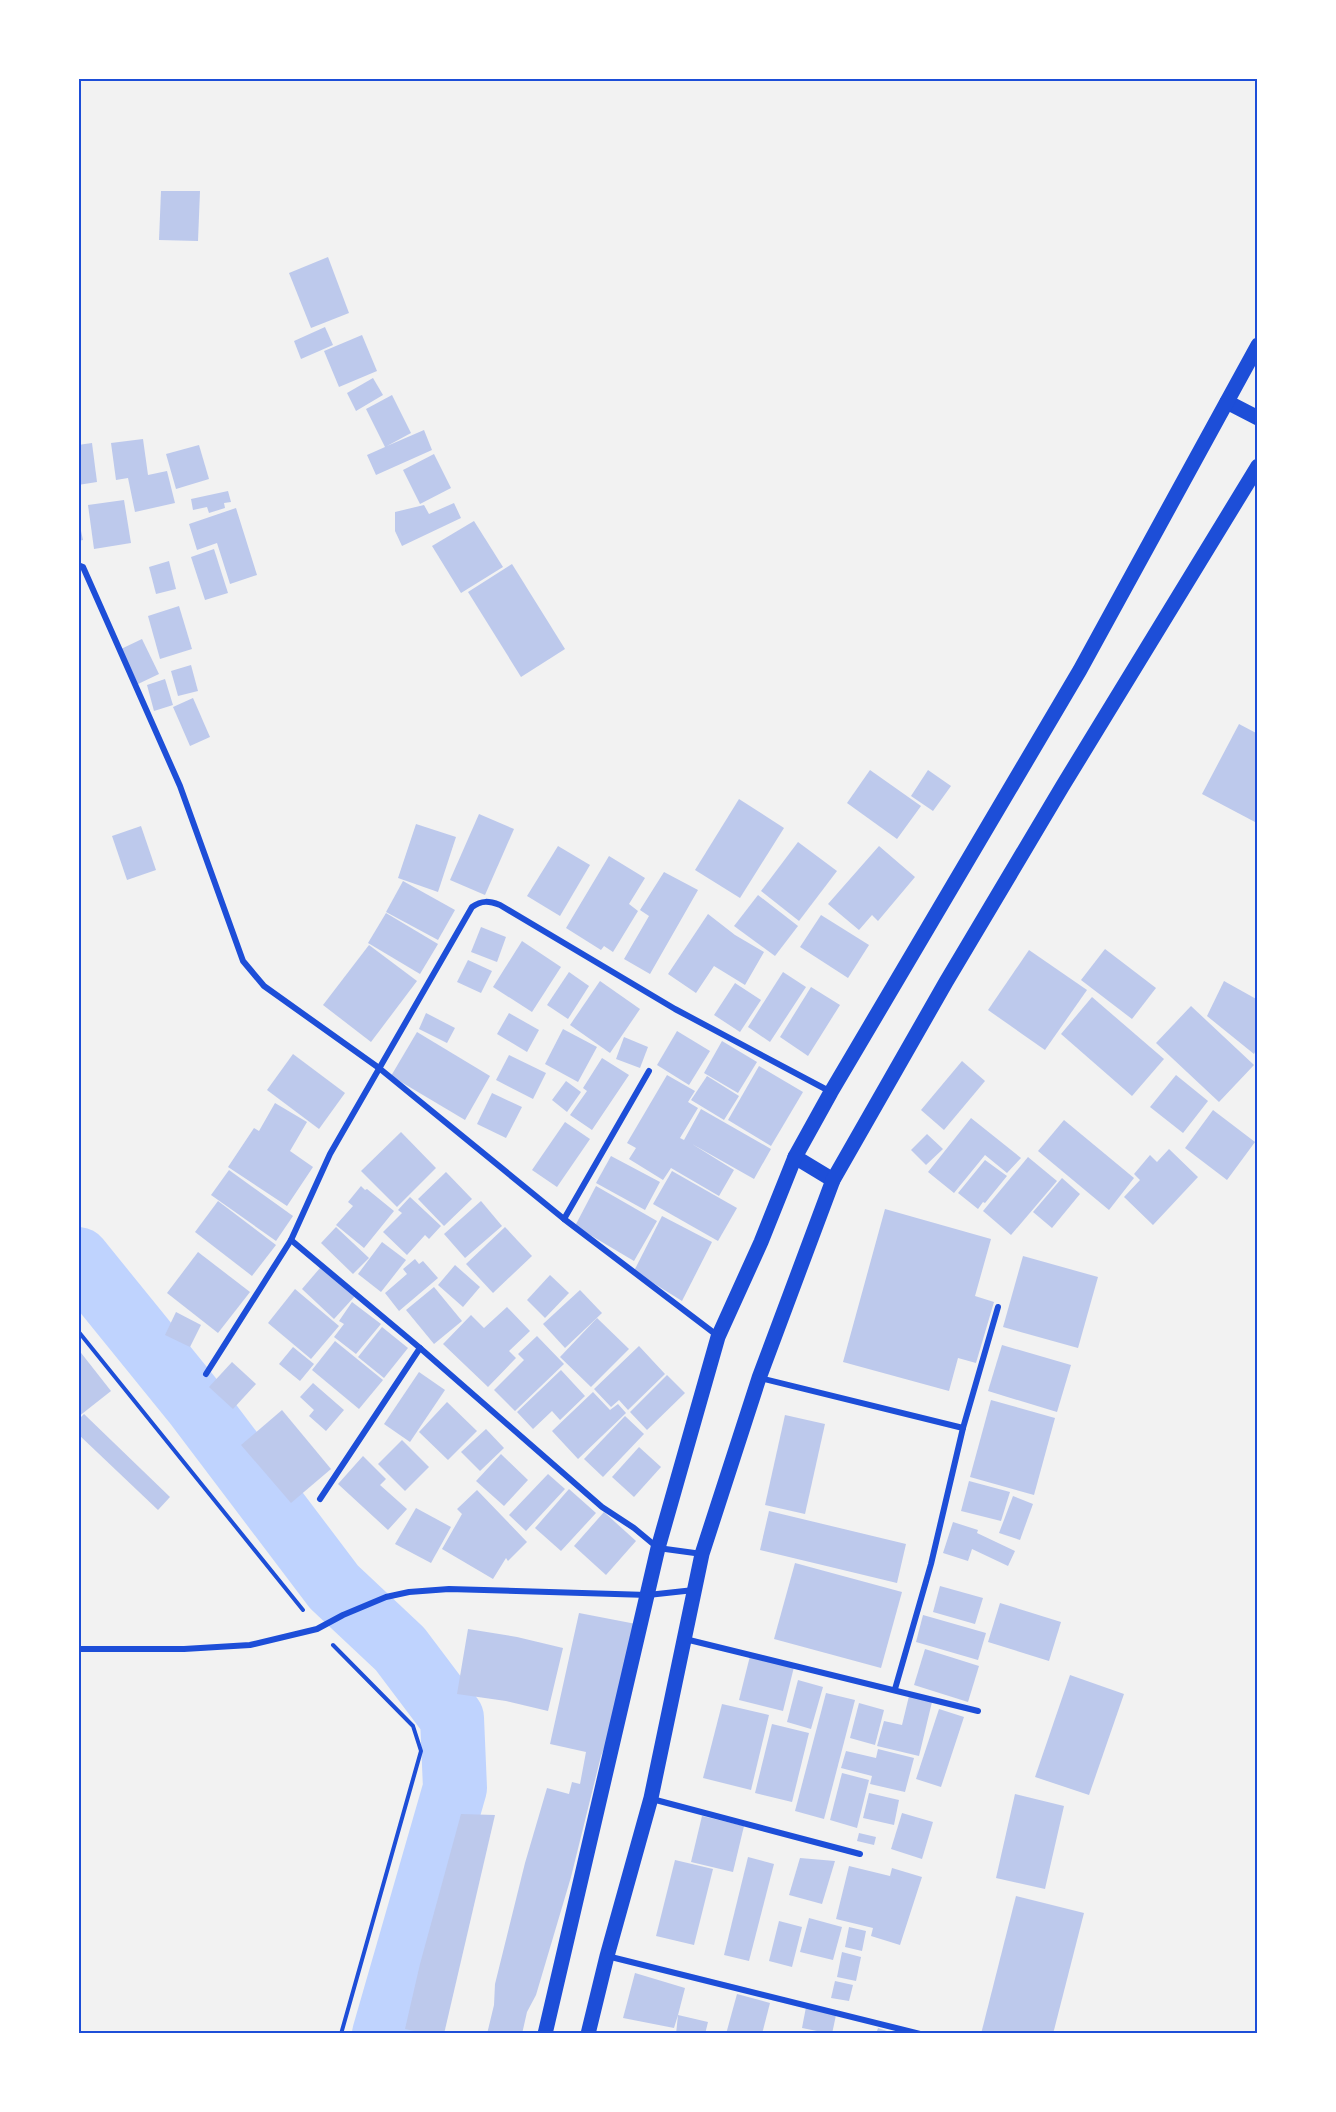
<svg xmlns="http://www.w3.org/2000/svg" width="1336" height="2112" viewBox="0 0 1336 2112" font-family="'IBM Plex Sans',sans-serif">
	<rect width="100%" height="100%" fill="#f2f2f2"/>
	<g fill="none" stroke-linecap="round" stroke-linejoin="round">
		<!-- river -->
		<polyline stroke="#bfd3fe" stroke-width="64" points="78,1259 194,1402 334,1587 400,1649 452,1718 455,1788 384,2034"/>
	</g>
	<!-- building -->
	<g fill="#bdc9ec">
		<polygon points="161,191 200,191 198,241 159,240"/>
		<polygon points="328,257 349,313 311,328 289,273"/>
		<polygon points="325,327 333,345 301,359 294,341"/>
		<polygon points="362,335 377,371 339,387 324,351"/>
		<polygon points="373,378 383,395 356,411 347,393"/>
		<polygon points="392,395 411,433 387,446 424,430 432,450 376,475 367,455 385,447 366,409"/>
		<polygon points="143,439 148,475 167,471 175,503 135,512 128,478 116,480 111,443"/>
		<polygon points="92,443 97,482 78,485 78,445"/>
		<polygon points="199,445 209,479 176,489 166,454"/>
		<polygon points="434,454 451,488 420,504 403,470"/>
		<polygon points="228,491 231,502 224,503 225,508 209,513 207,507 193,510 191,499"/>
		<polygon points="124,500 131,543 94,549 88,505"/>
		<polygon points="454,503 461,518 402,546 395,531 395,512 424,505 429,514"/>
		<polygon points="236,508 257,575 230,584 217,543 197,550 189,524"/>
		<polygon points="78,517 83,540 78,541"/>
		<polygon points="474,521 503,567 461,593 432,546"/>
		<polygon points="214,549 228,593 205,600 191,557"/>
		<polygon points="169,561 176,589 156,594 149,567"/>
		<polygon points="512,564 565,649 521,677 468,592"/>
		<polygon points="179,606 192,649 160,659 148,616"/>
		<polygon points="142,639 159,674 138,684 121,649"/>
		<polygon points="191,665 198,691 178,696 171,671"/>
		<polygon points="165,679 173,705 154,711 147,685"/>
		<polygon points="193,698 210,737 190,746 173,707"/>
		<polygon points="1239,724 1258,734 1258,816 1255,822 1202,794"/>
		<polygon points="870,770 921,806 897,839 847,803"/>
		<polygon points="928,770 951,786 933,811 911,796"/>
		<polygon points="739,799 784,828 740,898 695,870"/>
		<polygon points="479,814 514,829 485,895 450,880"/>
		<polygon points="416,824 456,837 438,892 398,878"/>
		<polygon points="141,826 156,870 127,880 112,836"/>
		<polygon points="798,842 837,871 799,921 761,891"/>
		<polygon points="558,846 590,865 560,916 527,896"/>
		<polygon points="879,846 915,877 878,921 872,915 859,930 828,904"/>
		<polygon points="609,856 645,878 629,904 638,911 613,952 604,946 601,950 566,928"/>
		<polygon points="664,872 698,890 650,974 624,959 649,916 640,910"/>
		<polygon points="403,881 455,910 438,940 386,912"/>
		<polygon points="758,895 798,926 775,956 734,926"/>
		<polygon points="386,913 438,944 420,974 368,943"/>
		<polygon points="708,914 735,935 764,952 745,985 714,966 696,993 668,974"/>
		<polygon points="821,915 869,945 848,978 800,947"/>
		<polygon points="481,927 506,937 497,962 471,952"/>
		<polygon points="522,941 561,967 532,1012 493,987"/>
		<polygon points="369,945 417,981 371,1042 323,1005"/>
		<polygon points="1105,949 1156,988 1132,1019 1081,980"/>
		<polygon points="1029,950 1087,990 1045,1050 988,1010"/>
		<polygon points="468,960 492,971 481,993 457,982"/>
		<polygon points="569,972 589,986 568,1019 547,1005"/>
		<polygon points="783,972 806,987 770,1042 748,1027"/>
		<polygon points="600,981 640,1009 610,1053 570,1025"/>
		<polygon points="1224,981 1258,1000 1258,1046 1254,1054 1207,1016"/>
		<polygon points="735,983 761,1000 740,1032 714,1015"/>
		<polygon points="811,987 840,1005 808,1056 780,1037"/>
		<polygon points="1092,997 1164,1059 1132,1096 1061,1034"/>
		<polygon points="1191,1006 1254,1065 1219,1102 1156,1043"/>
		<polygon points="426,1013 455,1028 447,1043 419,1029"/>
		<polygon points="509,1013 539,1030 527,1052 497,1034"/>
		<polygon points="563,1029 597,1047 578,1082 545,1064"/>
		<polygon points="677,1031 710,1051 689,1085 657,1065"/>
		<polygon points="417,1032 490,1076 465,1120 391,1076"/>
		<polygon points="624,1037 648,1047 640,1068 616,1059"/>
		<polygon points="722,1041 757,1062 738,1093 704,1073"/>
		<polygon points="293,1054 345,1093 319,1129 267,1090"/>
		<polygon points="509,1055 546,1073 533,1099 496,1080"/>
		<polygon points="602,1058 629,1075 592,1130 570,1115 587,1091 583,1088"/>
		<polygon points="962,1061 985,1081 944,1130 921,1110"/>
		<polygon points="759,1066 803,1092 771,1146 728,1120"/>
		<polygon points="667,1075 695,1091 688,1102 698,1108 680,1138 684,1140 701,1109 771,1149 754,1179 692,1144 734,1170 719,1196 671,1168 663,1180 629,1159 636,1148 627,1143"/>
		<polygon points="1176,1075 1208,1101 1183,1133 1150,1107"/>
		<polygon points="707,1076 739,1096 724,1120 691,1100"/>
		<polygon points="566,1081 581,1092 567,1112 552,1100"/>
		<polygon points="492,1093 522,1107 506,1138 477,1124"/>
		<polygon points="275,1103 307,1122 290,1151 313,1167 287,1206 228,1167 254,1128 259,1131"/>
		<polygon points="1213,1110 1255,1142 1227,1180 1185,1148"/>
		<polygon points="971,1118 1021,1158 1007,1173 985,1155 954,1193 928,1172"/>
		<polygon points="1064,1120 1134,1178 1109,1210 1038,1151"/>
		<polygon points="565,1122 590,1139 557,1187 532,1170"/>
		<polygon points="401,1132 436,1168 397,1207 361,1171"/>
		<polygon points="927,1134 943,1149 926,1165 911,1150"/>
		<polygon points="1169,1149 1198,1177 1153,1225 1124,1197 1140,1180 1134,1174 1150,1155 1157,1162"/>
		<polygon points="611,1156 660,1182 645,1210 596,1183"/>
		<polygon points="1028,1157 1057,1181 1011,1235 983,1211"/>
		<polygon points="985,1160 1007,1176 985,1203 983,1202 978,1209 958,1193"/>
		<polygon points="229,1170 293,1216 276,1241 211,1195"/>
		<polygon points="672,1171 737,1208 718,1241 653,1204"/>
		<polygon points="446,1172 472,1199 444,1226 418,1199"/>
		<polygon points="1062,1178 1080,1194 1052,1228 1033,1212"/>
		<polygon points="361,1186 365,1190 367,1189 394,1211 364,1248 336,1225 353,1206 348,1202"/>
		<polygon points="596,1186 657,1221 634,1261 575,1226"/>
		<polygon points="410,1197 441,1226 429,1239 425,1235 407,1255 383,1232 402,1213 398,1210"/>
		<polygon points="218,1201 276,1245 252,1276 195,1232"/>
		<polygon points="481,1201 502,1226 465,1258 444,1234"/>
		<polygon points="885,1209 991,1239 975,1296 994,1302 976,1363 958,1358 949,1391 843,1362"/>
		<polygon points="662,1216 712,1242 682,1301 634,1271"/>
		<polygon points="336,1227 369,1258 353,1274 321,1243"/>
		<polygon points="505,1227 532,1256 493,1293 466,1264"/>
		<polygon points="382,1242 406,1260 381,1292 358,1274"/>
		<polygon points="198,1252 250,1292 218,1333 167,1293"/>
		<polygon points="1023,1256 1098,1277 1078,1348 1003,1327"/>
		<polygon points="415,1259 419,1264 423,1261 438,1278 399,1311 385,1293 407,1274 403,1269"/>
		<polygon points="455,1265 480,1287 463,1307 438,1285"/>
		<polygon points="320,1268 355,1296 334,1319 302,1289"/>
		<polygon points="550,1275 569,1293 545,1318 527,1300"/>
		<polygon points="434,1287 462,1321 434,1344 406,1310"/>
		<polygon points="295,1289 339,1326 311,1359 268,1323"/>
		<polygon points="580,1290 602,1313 565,1348 543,1324"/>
		<polygon points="352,1302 381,1324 356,1354 334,1337 344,1324 339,1321"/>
		<polygon points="507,1307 530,1331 509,1351 516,1358 488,1387 443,1344 471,1315 484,1328"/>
		<polygon points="176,1312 201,1325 190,1347 165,1335"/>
		<polygon points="597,1318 629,1349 591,1387 560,1357"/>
		<polygon points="382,1327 408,1348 384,1378 358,1357"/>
		<polygon points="537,1336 564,1364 515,1411 494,1390 524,1360 518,1354"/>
		<polygon points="335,1341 383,1380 359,1409 312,1370"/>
		<polygon points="1002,1345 1071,1365 1057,1412 988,1391"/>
		<polygon points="639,1346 665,1374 628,1410 619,1400 611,1407 594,1389"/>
		<polygon points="293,1347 314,1364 300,1381 279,1364"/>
		<polygon points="78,1349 111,1391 78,1417"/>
		<polygon points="232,1362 256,1384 233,1409 209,1387"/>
		<polygon points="561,1370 585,1396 560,1420 552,1411 533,1429 517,1412"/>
		<polygon points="419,1372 445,1390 410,1442 384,1424"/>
		<polygon points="667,1375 685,1393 647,1430 630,1412"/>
		<polygon points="313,1383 344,1410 326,1431 309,1416 314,1410 300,1397"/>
		<polygon points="593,1392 610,1410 618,1404 626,1413 578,1459 552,1431"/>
		<polygon points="991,1400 1055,1418 1034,1495 970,1477"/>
		<polygon points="447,1402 477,1431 448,1460 419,1432"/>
		<polygon points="282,1410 331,1469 291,1503 241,1445"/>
		<polygon points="84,1414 170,1497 158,1510 78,1434 78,1420"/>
		<polygon points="785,1415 825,1424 805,1514 765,1505"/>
		<polygon points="625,1416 644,1434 603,1477 584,1459"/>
		<polygon points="486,1429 504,1448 480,1471 461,1452"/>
		<polygon points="402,1440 429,1467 405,1491 378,1464"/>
		<polygon points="639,1447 661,1467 634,1497 612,1477"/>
		<polygon points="501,1454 528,1480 504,1506 476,1481"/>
		<polygon points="363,1456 386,1479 380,1485 407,1509 388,1530 338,1484"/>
		<polygon points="548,1474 565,1489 526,1531 509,1515"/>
		<polygon points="969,1481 1010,1492 1001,1521 961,1511"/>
		<polygon points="569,1489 596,1513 561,1551 535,1528"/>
		<polygon points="477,1490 527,1542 508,1561 506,1558 493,1579 442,1549 462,1514 457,1509"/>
		<polygon points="1013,1496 1033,1504 1020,1540 999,1533"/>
		<polygon points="416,1508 451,1527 431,1563 395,1544"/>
		<polygon points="769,1511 906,1544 897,1583 760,1550"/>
		<polygon points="604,1512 636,1541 606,1575 574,1546"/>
		<polygon points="953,1522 978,1530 977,1533 1015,1551 1008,1566 972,1549 968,1561 943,1553"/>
		<polygon points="795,1563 902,1592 881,1668 774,1639"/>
		<polygon points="940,1586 983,1598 975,1624 933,1612"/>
		<polygon points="1000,1603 1061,1622 1049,1661 988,1642"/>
		<polygon points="579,1613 636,1624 619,1709 601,1756 571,1877 536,1995 527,2012 522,2034 487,2034 494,2005 495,1984 525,1863 547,1788 569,1794 572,1782 580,1784 586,1752 550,1744"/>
		<polygon points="923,1615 986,1633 978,1660 916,1642"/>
		<polygon points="468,1629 517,1637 563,1648 548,1711 506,1701 457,1694"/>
		<polygon points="925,1649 979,1666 968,1702 914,1685"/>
		<polygon points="750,1656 794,1667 783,1711 739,1700"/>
		<polygon points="1070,1675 1124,1694 1089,1795 1035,1777"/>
		<polygon points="798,1680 823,1687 811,1729 787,1722"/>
		<polygon points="826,1693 855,1700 824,1819 795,1811"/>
		<polygon points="909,1696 932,1702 919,1756 877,1746 884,1721 902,1725"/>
		<polygon points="859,1703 884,1710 875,1745 850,1738"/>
		<polygon points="722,1704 769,1715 751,1790 703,1778"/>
		<polygon points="939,1709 964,1717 941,1787 916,1779"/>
		<polygon points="772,1724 809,1733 792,1802 755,1793"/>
		<polygon points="878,1749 914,1758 905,1792 870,1784 872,1776 841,1768 846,1751 876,1758"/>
		<polygon points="842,1773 869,1780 857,1828 830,1820"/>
		<polygon points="869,1793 899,1800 894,1825 863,1818"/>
		<polygon points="1015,1794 1064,1806 1045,1889 996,1878"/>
		<polygon points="902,1813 933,1822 922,1859 891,1849"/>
		<polygon points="461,1814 495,1815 444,2034 428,2034 405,2029 420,1964"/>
		<polygon points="702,1816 744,1826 733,1872 691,1862"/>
		<polygon points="859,1833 876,1837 874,1845 857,1841"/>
		<polygon points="748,1857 774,1864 749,1961 724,1955"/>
		<polygon points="800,1858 835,1861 822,1904 789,1895"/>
		<polygon points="675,1860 713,1869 694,1945 656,1936"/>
		<polygon points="849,1866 890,1876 892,1868 922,1877 900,1945 871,1936 873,1928 836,1919"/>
		<polygon points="1016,1896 1084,1913 1053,2034 981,2034"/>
		<polygon points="809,1918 842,1927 833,1960 800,1952"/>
		<polygon points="779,1921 802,1927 792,1967 769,1961"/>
		<polygon points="849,1927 866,1931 862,1951 845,1947"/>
		<polygon points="842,1952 861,1957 856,1981 837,1977"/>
		<polygon points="635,1973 685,1988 678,2015 708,2022 705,2034 676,2034 678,2015 674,2028 623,2018"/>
		<polygon points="835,1981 853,1985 849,2001 831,1998"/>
		<polygon points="737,1994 770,2003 762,2034 726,2034"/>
		<polygon points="806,2007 836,2015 832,2034 802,2028"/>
		<polygon points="878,2028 896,2034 876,2034"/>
	</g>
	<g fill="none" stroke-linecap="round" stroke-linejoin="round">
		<!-- path -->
		<g stroke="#1d4ed8" stroke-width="4">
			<polyline points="78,1331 303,1610"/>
			<polyline points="333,1645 413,1726 421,1751 341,2034"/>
		</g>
		<!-- minor -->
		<g stroke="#1d4ed8" stroke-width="6">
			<polyline points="78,565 83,567 180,786 243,961 264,986 379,1068 564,1219 718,1336"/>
			<polyline points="564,1219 649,1071"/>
			<polyline points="291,1240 420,1348 602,1507 634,1528 658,1548 702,1554"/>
			<path d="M206 1374 291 1240 330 1154 472 907C482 900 489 901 500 905L675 1009 831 1092"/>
			<polyline points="760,1378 963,1428"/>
			<polyline points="320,1499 420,1348"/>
			<polyline points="685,1639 978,1711"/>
			<polyline points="78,1649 184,1649 250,1645 317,1629 343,1615 386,1597 409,1592 449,1589 648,1595 694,1590"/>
			<polyline points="895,1689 931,1564 963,1428 998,1307"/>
			<polyline points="652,1799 860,1854"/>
			<polyline points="607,1956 920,2034"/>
		</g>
		<!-- primary -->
		<g stroke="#1d4ed8" stroke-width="15">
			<polyline points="1227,402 1258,418"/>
			<polyline points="795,1157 833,1180"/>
			<polyline points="545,2034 658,1548 718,1337 761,1242 795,1157 831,1092 1080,670 1258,345"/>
			<polyline points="588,2034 607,1956 651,1798 702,1554 759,1378 833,1180 946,982 1062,787 1258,466"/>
		</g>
	</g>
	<!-- border -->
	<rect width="1336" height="2112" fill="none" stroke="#ffffff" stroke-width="159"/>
	<rect x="80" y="80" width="1176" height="1952" fill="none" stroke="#1d4ed8" stroke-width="2"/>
</svg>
